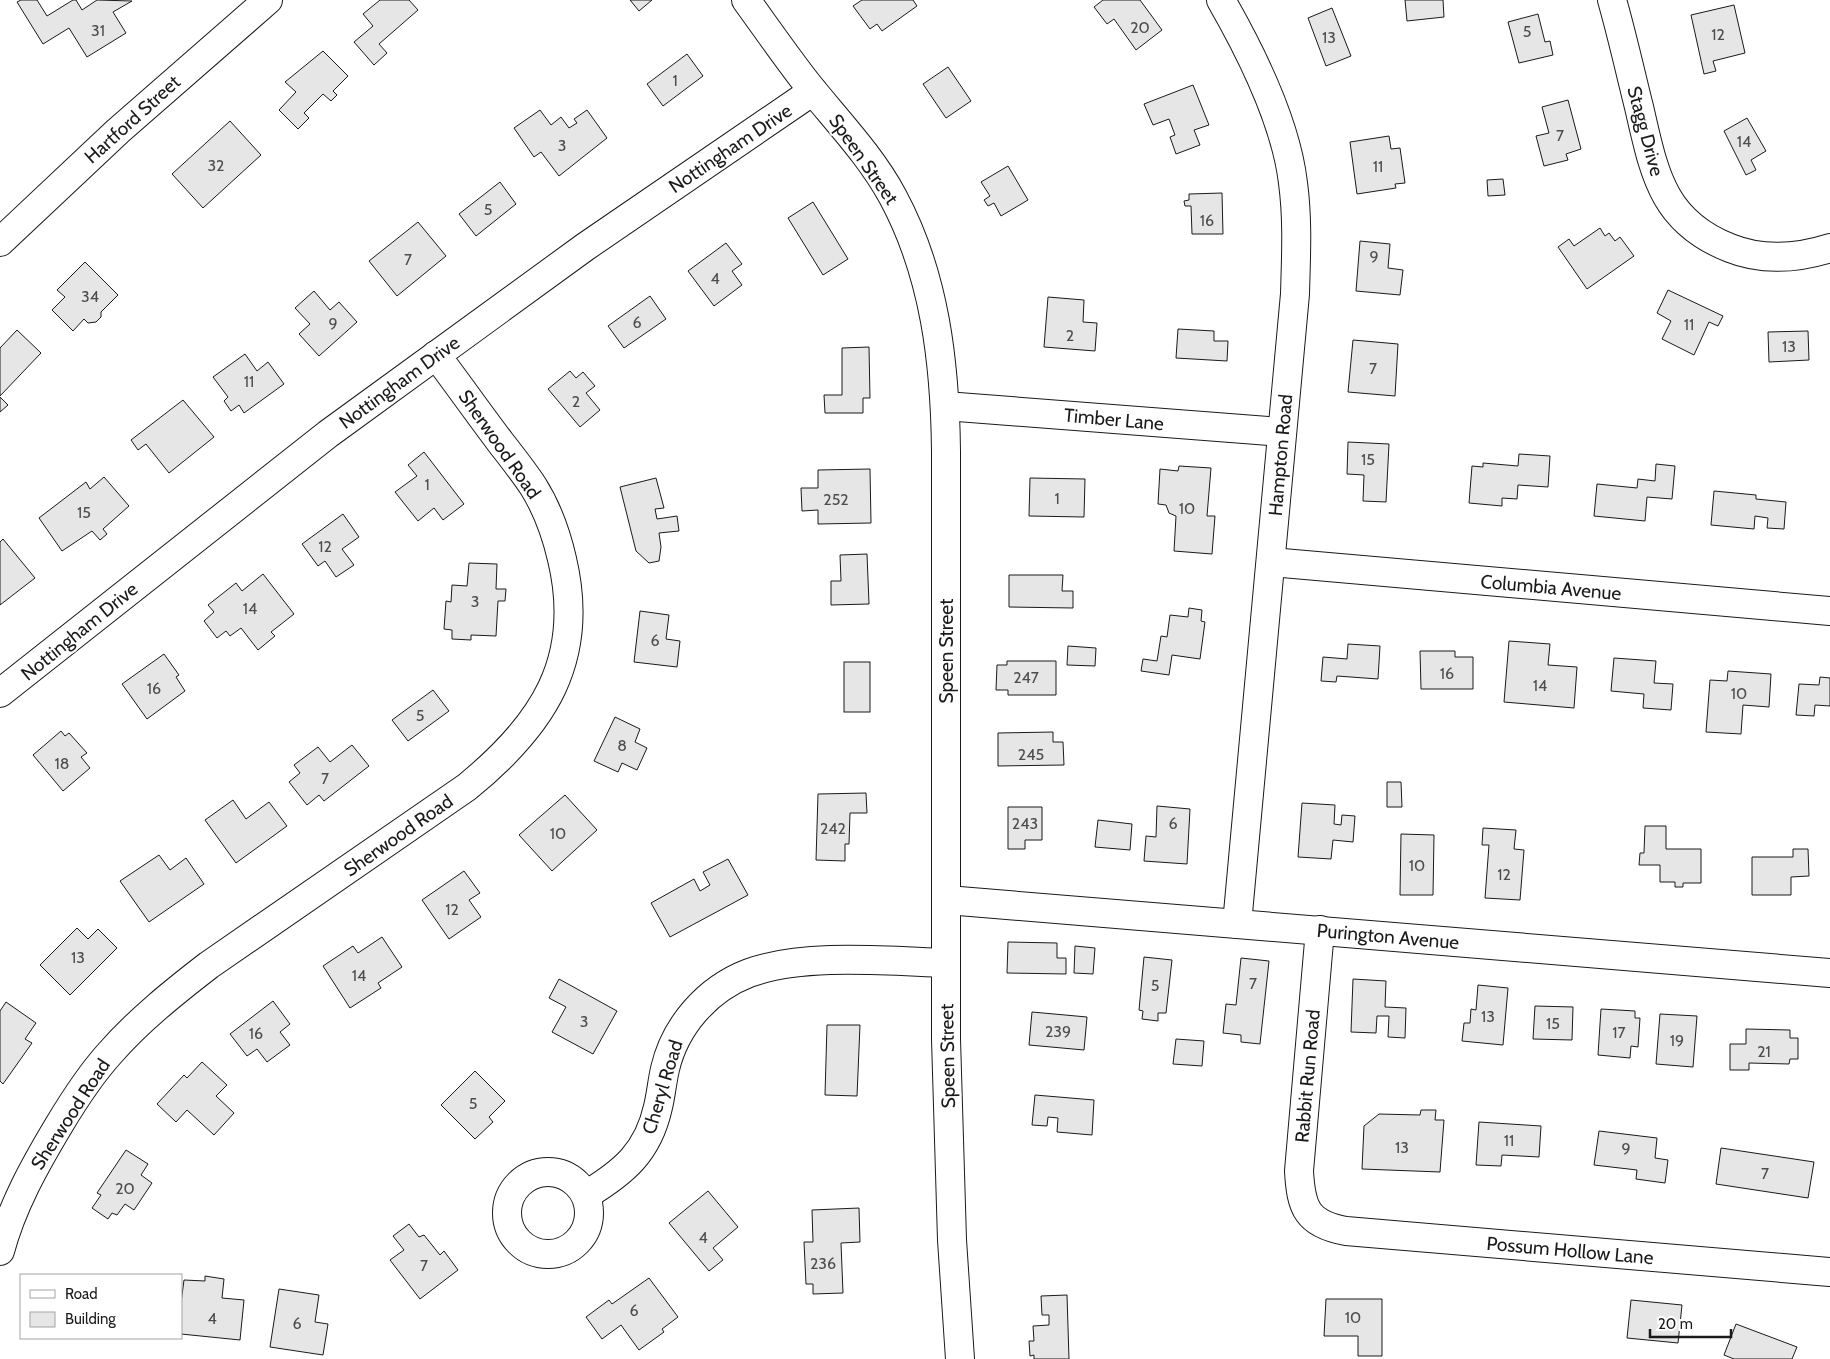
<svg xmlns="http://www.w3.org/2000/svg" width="1830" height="1359" viewBox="0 0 1830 1359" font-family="Cabin,sans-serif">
	<rect width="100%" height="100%" fill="#fff"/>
	<!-- building -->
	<g fill="#e6e6e6" stroke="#1a1a1a">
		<polygon points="21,0 37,0 47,16 73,0 76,0 82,10 97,0 132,1 113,12 126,33 87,57 69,28 43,44 17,2"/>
		<polygon points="380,0 409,0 418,10 379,44 387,53 374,65 354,42 373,26 363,14"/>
		<polygon points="630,0 652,0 639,11"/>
		<polygon points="862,0 913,0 917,6 882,31 877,24 870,29 853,6"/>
		<polygon points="1103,0 1140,0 1162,30 1136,50 1114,19 1107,24 1094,7"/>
		<polygon points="1405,0 1443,0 1444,17 1407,21"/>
		<polygon points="1734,5 1745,53 1713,61 1716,71 1704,74 1691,15"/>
		<polygon points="1332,8 1351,56 1326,66 1308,18"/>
		<polygon points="1538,14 1545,42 1550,41 1553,55 1519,63 1508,22"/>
		<polygon points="323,51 348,76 333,91 337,95 331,101 323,94 304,113 309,118 298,129 279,110 296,92 285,82"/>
		<polygon points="687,54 703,76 663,106 647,84"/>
		<polygon points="948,67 971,101 946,118 923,84"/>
		<polygon points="1193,85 1209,125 1194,130 1200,145 1176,154 1170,137 1175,135 1169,119 1153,125 1144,104"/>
		<polygon points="1568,100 1581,149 1566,154 1568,160 1544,166 1536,136 1549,133 1542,107"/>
		<polygon points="540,110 551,125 561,117 569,128 577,123 574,119 587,110 607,138 559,176 541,152 534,157 514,128"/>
		<polygon points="1747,118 1766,151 1751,160 1756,170 1746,175 1724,131"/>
		<polygon points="230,121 261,155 203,208 172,174"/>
		<polygon points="1389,136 1391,149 1400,148 1405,183 1395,184 1396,188 1357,194 1350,142"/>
		<polygon points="1008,166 1028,200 1001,216 994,203 988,206 984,200 990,196 981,182"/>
		<polygon points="1503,179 1505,195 1488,196 1487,180"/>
		<polygon points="500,182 516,204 476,236 459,214"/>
		<polygon points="1222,193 1223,234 1192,234 1191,206 1185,206 1184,201 1189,200 1189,194"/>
		<polygon points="813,202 848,259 823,275 788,218"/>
		<polygon points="418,222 446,256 397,296 369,261"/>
		<polygon points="1600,228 1605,236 1609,233 1615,241 1620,237 1634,256 1587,289 1558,247 1569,239 1574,246"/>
		<polygon points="1360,241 1390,244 1388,268 1403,270 1400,295 1356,291"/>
		<polygon points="726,243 742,264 732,271 742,285 714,306 688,271"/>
		<polygon points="85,262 118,295 101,312 101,317 96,322 88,323 84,319 73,331 52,310 65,297 57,290"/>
		<polygon points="1668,290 1723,316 1718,326 1709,322 1694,355 1662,339 1671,321 1657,313"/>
		<polygon points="314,291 330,310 339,302 357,322 319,356 299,334 310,324 295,308"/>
		<polygon points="650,296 666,319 624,348 608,326"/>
		<polygon points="1048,297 1084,300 1083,322 1097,323 1095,351 1044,347"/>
		<polygon points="1178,329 1214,331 1214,341 1228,341 1227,361 1176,358"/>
		<polygon points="17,330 41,353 0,396 0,348"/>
		<polygon points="1808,331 1809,360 1769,362 1768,332"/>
		<polygon points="1353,340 1398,344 1395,396 1348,392"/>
		<polygon points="869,347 870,398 863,398 863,413 825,413 824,395 842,395 842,348"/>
		<polygon points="245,354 257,371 268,362 284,384 244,413 239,405 231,411 224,401 228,397 213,377"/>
		<polygon points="570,371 576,378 583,372 595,386 586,393 600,410 580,427 548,389"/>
		<polygon points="0,397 8,405 0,412"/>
		<polygon points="183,400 214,437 169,473 146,444 138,450 131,440"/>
		<polygon points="1348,442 1389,444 1386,502 1363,501 1364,475 1347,474"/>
		<polygon points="424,452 464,504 443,520 434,508 418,521 395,492 417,476 408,465"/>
		<polygon points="1519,454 1550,456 1548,487 1518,485 1517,499 1502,498 1502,506 1469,503 1472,466 1483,467 1483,463 1518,466"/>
		<polygon points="1656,464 1675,466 1672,499 1647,497 1645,521 1594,516 1597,484 1637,488 1638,479 1655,481"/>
		<polygon points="1179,466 1211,468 1207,516 1215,516 1212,554 1174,551 1176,516 1169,513 1166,505 1158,504 1160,469 1178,471"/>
		<polygon points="870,469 871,523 818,524 818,510 802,511 801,488 818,488 818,470"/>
		<polygon points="104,477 129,506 103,529 107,534 100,540 92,531 62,551 39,518 86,482 90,489"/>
		<polygon points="656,478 664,508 655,509 657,519 677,516 679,531 659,533 661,547 659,561 649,563 636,551 620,487"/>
		<polygon points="1030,478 1085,479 1084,517 1029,516"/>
		<polygon points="1714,491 1756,495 1756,499 1786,502 1784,529 1767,528 1768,518 1755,516 1754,529 1711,525"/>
		<polygon points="343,514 359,537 342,549 354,565 336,577 325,561 318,566 302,544"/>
		<polygon points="3,539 35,578 0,605 0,542"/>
		<polygon points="867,554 869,604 831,605 831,581 841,581 840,555"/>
		<polygon points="469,563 497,564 496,589 506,589 505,601 498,601 496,636 471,635 471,640 452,639 452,630 444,629 446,601 451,602 452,585 467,586"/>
		<polygon points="263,574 294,614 271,632 275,636 258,650 241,628 230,636 226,631 217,638 204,621 214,612 208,605 236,583 242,591"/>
		<polygon points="1009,575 1063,575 1062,591 1073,591 1073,608 1009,607"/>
		<polygon points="1189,608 1202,610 1201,621 1205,622 1200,659 1172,655 1169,675 1141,671 1143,659 1157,661 1161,636 1167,637 1170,615 1188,617"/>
		<polygon points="640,611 669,615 666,639 680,641 677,667 634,662"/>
		<polygon points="1509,641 1550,644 1548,665 1577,667 1574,708 1504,702"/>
		<polygon points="1348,644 1380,646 1378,679 1337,676 1336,682 1321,681 1323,657 1347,659"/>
		<polygon points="1068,646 1096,648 1095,666 1067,665"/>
		<polygon points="1420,651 1455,651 1455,657 1473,657 1473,689 1421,689"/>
		<polygon points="164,654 179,675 176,677 185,691 147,719 122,684"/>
		<polygon points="1614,658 1656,661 1654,683 1673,684 1671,710 1643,708 1644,694 1611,691"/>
		<polygon points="1007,661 1056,661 1056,695 1008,695 1008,690 996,690 997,665 1007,665"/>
		<rect x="844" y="662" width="26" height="50"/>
		<polygon points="1728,671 1771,674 1769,707 1743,705 1741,734 1706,732 1710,680 1727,681"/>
		<polygon points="1820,677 1830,678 1830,706 1815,705 1814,716 1796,715 1799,684 1819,685"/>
		<polygon points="433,690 449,711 408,741 392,720"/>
		<polygon points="615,717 640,729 635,742 647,748 637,770 622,763 618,772 594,761"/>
		<polygon points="61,731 65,736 69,733 87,753 81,757 90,768 63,791 33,755"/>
		<polygon points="1053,732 1053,742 1063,742 1064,765 998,766 998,733"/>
		<polygon points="352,745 369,766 324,801 319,795 307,805 289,782 300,773 294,765 318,747 330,762"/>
		<polygon points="1387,782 1401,782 1402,807 1387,807"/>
		<polygon points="866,793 867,813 850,813 849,844 845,844 845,861 816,860 818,794"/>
		<polygon points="565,795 597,830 552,871 519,835"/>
		<polygon points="233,800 246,819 269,802 287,826 236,863 205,820"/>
		<polygon points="1302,803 1335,805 1334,824 1341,825 1342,815 1355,816 1353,842 1333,840 1331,859 1298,857"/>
		<polygon points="1157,806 1190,809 1187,864 1144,861 1146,836 1156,837"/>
		<polygon points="1008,807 1042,807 1042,840 1025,840 1025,849 1008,849"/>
		<polygon points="1098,820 1132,824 1130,850 1095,847"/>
		<polygon points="1645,826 1666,826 1666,849 1701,849 1701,883 1683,883 1683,887 1675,887 1675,882 1660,882 1660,865 1639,865 1640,853 1644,853"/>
		<polygon points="1483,828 1516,830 1514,849 1524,850 1520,900 1485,898 1489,845 1482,845"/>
		<polygon points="1401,834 1434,835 1433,895 1400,895"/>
		<polygon points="1793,849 1808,849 1809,876 1791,877 1791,895 1752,895 1752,857 1793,857"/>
		<polygon points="159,855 170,870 186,858 204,884 149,922 120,881"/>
		<polygon points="728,859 748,895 670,937 651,903 694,879 700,891 710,885 703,872"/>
		<polygon points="464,871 480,893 469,900 481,917 449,939 422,900"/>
		<polygon points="77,928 88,939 98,929 117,948 70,995 40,965"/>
		<polygon points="382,937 402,967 378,983 381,988 350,1008 323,966 353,946 358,953"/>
		<polygon points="1008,942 1057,943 1057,958 1066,958 1066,974 1007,973"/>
		<polygon points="1075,946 1095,948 1093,974 1074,973"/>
		<polygon points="1144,957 1172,960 1166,1013 1158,1013 1158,1021 1142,1019 1143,1011 1139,1010"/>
		<polygon points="1241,958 1269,961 1260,1044 1241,1042 1241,1035 1223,1033 1226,1004 1236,1005"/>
		<polygon points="559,979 617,1011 593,1054 552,1032 566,1007 549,998"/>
		<polygon points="1353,979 1386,981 1385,1007 1406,1008 1405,1038 1388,1037 1389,1016 1377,1016 1376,1033 1351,1032"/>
		<polygon points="1478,985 1508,988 1503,1045 1462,1041 1464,1023 1470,1023 1471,1009 1476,1010"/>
		<polygon points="273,1001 290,1024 280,1032 290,1045 267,1062 257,1049 247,1056 230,1034"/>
		<polygon points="6,1002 36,1023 25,1039 32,1043 3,1084 0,1081 0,1011"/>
		<polygon points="1535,1006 1573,1007 1572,1040 1533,1039"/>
		<polygon points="1601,1009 1635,1011 1635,1018 1640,1018 1638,1047 1631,1046 1630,1058 1598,1055"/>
		<polygon points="1032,1012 1087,1017 1084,1050 1029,1045"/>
		<polygon points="1660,1014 1697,1016 1693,1067 1656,1064"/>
		<polygon points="827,1025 860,1025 857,1096 825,1095"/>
		<polygon points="1746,1029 1790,1030 1790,1038 1798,1038 1798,1059 1790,1059 1789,1064 1749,1063 1749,1070 1730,1070 1730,1044 1746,1044"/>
		<polygon points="1176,1039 1204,1041 1202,1066 1173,1064"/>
		<polygon points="202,1062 227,1085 216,1096 234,1113 214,1135 187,1110 176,1122 157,1104 184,1075 187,1078"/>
		<polygon points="475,1071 505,1101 489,1117 493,1122 475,1139 441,1105"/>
		<polygon points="1035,1095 1094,1100 1092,1135 1057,1132 1058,1118 1048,1117 1047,1126 1032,1125"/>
		<polygon points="1421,1110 1436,1110 1435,1120 1444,1120 1440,1172 1362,1169 1364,1126 1379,1114 1420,1115"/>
		<polygon points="1479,1122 1541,1126 1539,1157 1502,1155 1501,1166 1476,1165"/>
		<polygon points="1599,1131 1657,1138 1655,1158 1668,1160 1665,1183 1636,1179 1637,1170 1594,1165"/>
		<polygon points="1721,1148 1814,1162 1808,1198 1716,1184"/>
		<polygon points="126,1150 148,1164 141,1175 152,1183 134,1210 125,1204 117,1215 112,1213 108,1219 92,1208 101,1195 97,1193"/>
		<polygon points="708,1191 738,1227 713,1248 723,1260 709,1271 669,1223"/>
		<polygon points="859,1208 860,1242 841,1243 843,1293 813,1294 813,1284 806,1284 804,1242 813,1242 812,1210"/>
		<polygon points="409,1224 419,1237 424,1235 440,1255 444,1251 458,1270 420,1299 390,1260 404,1250 393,1236"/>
		<polygon points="205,1276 224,1279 222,1298 244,1300 240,1340 181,1334 181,1303 184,1280 205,1281"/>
		<polygon points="649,1278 678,1317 662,1329 664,1332 639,1350 621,1325 602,1339 586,1317 609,1300 612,1304"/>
		<polygon points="279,1289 319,1295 315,1322 328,1324 323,1355 270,1347"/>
		<polygon points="1067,1295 1069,1359 1034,1359 1034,1355 1030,1356 1029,1341 1034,1341 1033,1326 1049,1325 1049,1315 1042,1315 1041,1296"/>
		<polygon points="1326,1299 1382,1299 1382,1356 1358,1356 1358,1336 1324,1336"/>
		<polygon points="1631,1300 1682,1305 1678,1343 1627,1338"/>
		<polygon points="1736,1324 1797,1347 1792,1359 1734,1359 1724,1355"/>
	</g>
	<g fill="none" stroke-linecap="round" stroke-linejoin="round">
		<defs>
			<g id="minor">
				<path d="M746 0C767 29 787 58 809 86 838 122 871 156 893 197 935 275 945 363 946 451V1039L952 1240 960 1359"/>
				<path d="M1221 0C1252 54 1286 122 1293 183 1298 220 1296 257 1295 294L1237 924"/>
				<path d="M1612 0C1622 35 1630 71 1639 107 1654 171 1661 221 1730 248 1762 261 1798 258 1830 248"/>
				<polyline points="0,242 118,131 268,0"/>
				<polyline points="945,406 1282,432"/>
				<polyline points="1271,562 1830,611"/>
				<polyline points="0,693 328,434 585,247 813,91"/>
				<polyline points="947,900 1830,973"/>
				<path d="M1320 930 1299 1171C1301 1208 1307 1224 1346 1231L1830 1272"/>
				<circle cx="548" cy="1213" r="41"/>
				<path d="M586 1195C624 1172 648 1152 658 1107 661 1095 662 1082 665 1069 675 1026 707 989 749 973 804 953 887 961 946 963"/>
				<path d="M0 1251C12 1206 35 1165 59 1125 74 1100 90 1075 110 1053 139 1020 174 992 209 965L467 787C543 725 586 660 562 559 556 533 547 508 533 486 523 471 512 457 501 443 479 414 458 384 436 355"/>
			</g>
		</defs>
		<!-- minor casing -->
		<use href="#minor" stroke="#1a1a1a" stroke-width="30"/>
		<!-- minor -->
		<use href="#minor" stroke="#fff" stroke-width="28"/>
	</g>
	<g text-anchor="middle" stroke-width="4" stroke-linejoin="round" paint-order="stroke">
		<!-- number labels -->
		<g font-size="16" fill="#4d4d4d">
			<text x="1140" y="33">20</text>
			<text x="98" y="36">31</text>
			<text x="1527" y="37">5</text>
			<text x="1718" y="40">12</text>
			<text x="1329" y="43">13</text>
			<text x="675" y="86">1</text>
			<text x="1560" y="141">7</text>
			<text x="1744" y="147">14</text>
			<text x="562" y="151">3</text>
			<text x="216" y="171">32</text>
			<text x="1378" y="172">11</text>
			<text x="488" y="215">5</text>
			<text x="1207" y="226">16</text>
			<text x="1374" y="262">9</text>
			<text x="408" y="265">7</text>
			<text x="715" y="284">4</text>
			<text x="90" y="302">34</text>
			<text x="637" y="328">6</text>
			<text x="333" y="329">9</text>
			<text x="1689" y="330">11</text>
			<text x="1070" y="341">2</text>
			<text x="1789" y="352">13</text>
			<text x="1373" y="374">7</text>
			<text x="249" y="387">11</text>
			<text x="576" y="407">2</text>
			<text x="1368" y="465">15</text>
			<text x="427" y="490">1</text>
			<text x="1057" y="504">1</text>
			<text x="836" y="505">252</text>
			<text x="1187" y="514">10</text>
			<text x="84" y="518">15</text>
			<text x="325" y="552">12</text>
			<text x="475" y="607">3</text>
			<text x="250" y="614">14</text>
			<text x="655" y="646">6</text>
			<text x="1447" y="679">16</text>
			<text x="1026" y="683">247</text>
			<text x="1540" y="691">14</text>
			<text x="154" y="694">16</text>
			<text x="1739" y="699">10</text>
			<text x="420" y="721">5</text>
			<text x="622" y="751">8</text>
			<text x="1031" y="760">245</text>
			<text x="62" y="769">18</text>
			<text x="325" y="784">7</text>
			<text x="1025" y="829">243</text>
			<text x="1173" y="829">6</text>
			<text x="833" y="834">242</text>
			<text x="558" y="839">10</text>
			<text x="1417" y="871">10</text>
			<text x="1504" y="880">12</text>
			<text x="452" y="915">12</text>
			<text x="78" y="963">13</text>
			<text x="359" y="981">14</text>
			<text x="1253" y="989">7</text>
			<text x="1155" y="991">5</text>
			<text x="1488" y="1022">13</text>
			<text x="584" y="1027">3</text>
			<text x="1553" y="1029">15</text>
			<text x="1058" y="1037">239</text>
			<text x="1619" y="1038">17</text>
			<text x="256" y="1039">16</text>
			<text x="1677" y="1046">19</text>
			<text x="1764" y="1057">21</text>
			<text x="473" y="1109">5</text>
			<text x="1509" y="1146">11</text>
			<text x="1402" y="1153">13</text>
			<text x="1626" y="1154">9</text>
			<text x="1765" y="1179">7</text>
			<text x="125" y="1194">20</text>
			<text x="703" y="1243">4</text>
			<text x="823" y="1269">236</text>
			<text x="424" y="1271">7</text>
			<text x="634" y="1316">6</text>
			<text x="1353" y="1323">10</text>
			<text x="212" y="1324">4</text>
			<text x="297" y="1329">6</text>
		</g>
		<!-- street labels -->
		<g font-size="19" fill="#1a1a1a" stroke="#fff">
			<text transform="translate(132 119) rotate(-42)" y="7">Hartford Street</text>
			<text transform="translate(1646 131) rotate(75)" y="7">Stagg Drive</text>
			<text transform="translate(730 148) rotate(-34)" y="7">Nottingham Drive</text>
			<text transform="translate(864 159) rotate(55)" y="7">Speen Street</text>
			<text transform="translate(399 382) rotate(-36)" y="7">Nottingham Drive</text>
			<text transform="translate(1114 419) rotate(5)" y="7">Timber Lane</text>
			<text transform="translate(500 444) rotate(55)" y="7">Sherwood Road</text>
			<text transform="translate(1280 455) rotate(-85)" y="7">Hampton Road</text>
			<text transform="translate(1551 587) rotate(5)" y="7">Columbia Avenue</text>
			<text transform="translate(79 631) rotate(-39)" y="7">Nottingham Drive</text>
			<text transform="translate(946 651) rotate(-90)" y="7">Speen Street</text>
			<text transform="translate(398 835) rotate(-35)" y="7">Sherwood Road</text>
			<text transform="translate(1388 936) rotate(5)" y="7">Purington Avenue</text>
			<text transform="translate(947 1056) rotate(-91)" y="7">Speen Street</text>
			<text transform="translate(1307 1076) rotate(-85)" y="7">Rabbit Run Road</text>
			<text transform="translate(662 1087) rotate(-73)" y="7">Cheryl Road</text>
			<text transform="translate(70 1114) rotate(-57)" y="7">Sherwood Road</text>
			<text transform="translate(1570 1250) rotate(5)" y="7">Possum Hollow Lane</text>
		</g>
	</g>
	<!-- legend -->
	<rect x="20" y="1274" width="162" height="65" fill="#ffffff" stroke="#a3a3a3"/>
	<rect x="30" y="1290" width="25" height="8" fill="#ffffff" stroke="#a3a3a3"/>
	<text x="65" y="1299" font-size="15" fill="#1a1a1a">Road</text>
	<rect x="30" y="1312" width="25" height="15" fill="#e6e6e6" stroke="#a3a3a3"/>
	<text x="65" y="1324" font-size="15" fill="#1a1a1a">Building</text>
	<!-- scale -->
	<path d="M1650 1329v8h81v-8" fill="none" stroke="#1a1a1a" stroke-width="2.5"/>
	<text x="1658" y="1329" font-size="15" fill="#1a1a1a" stroke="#ffffff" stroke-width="4" paint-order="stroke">20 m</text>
</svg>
